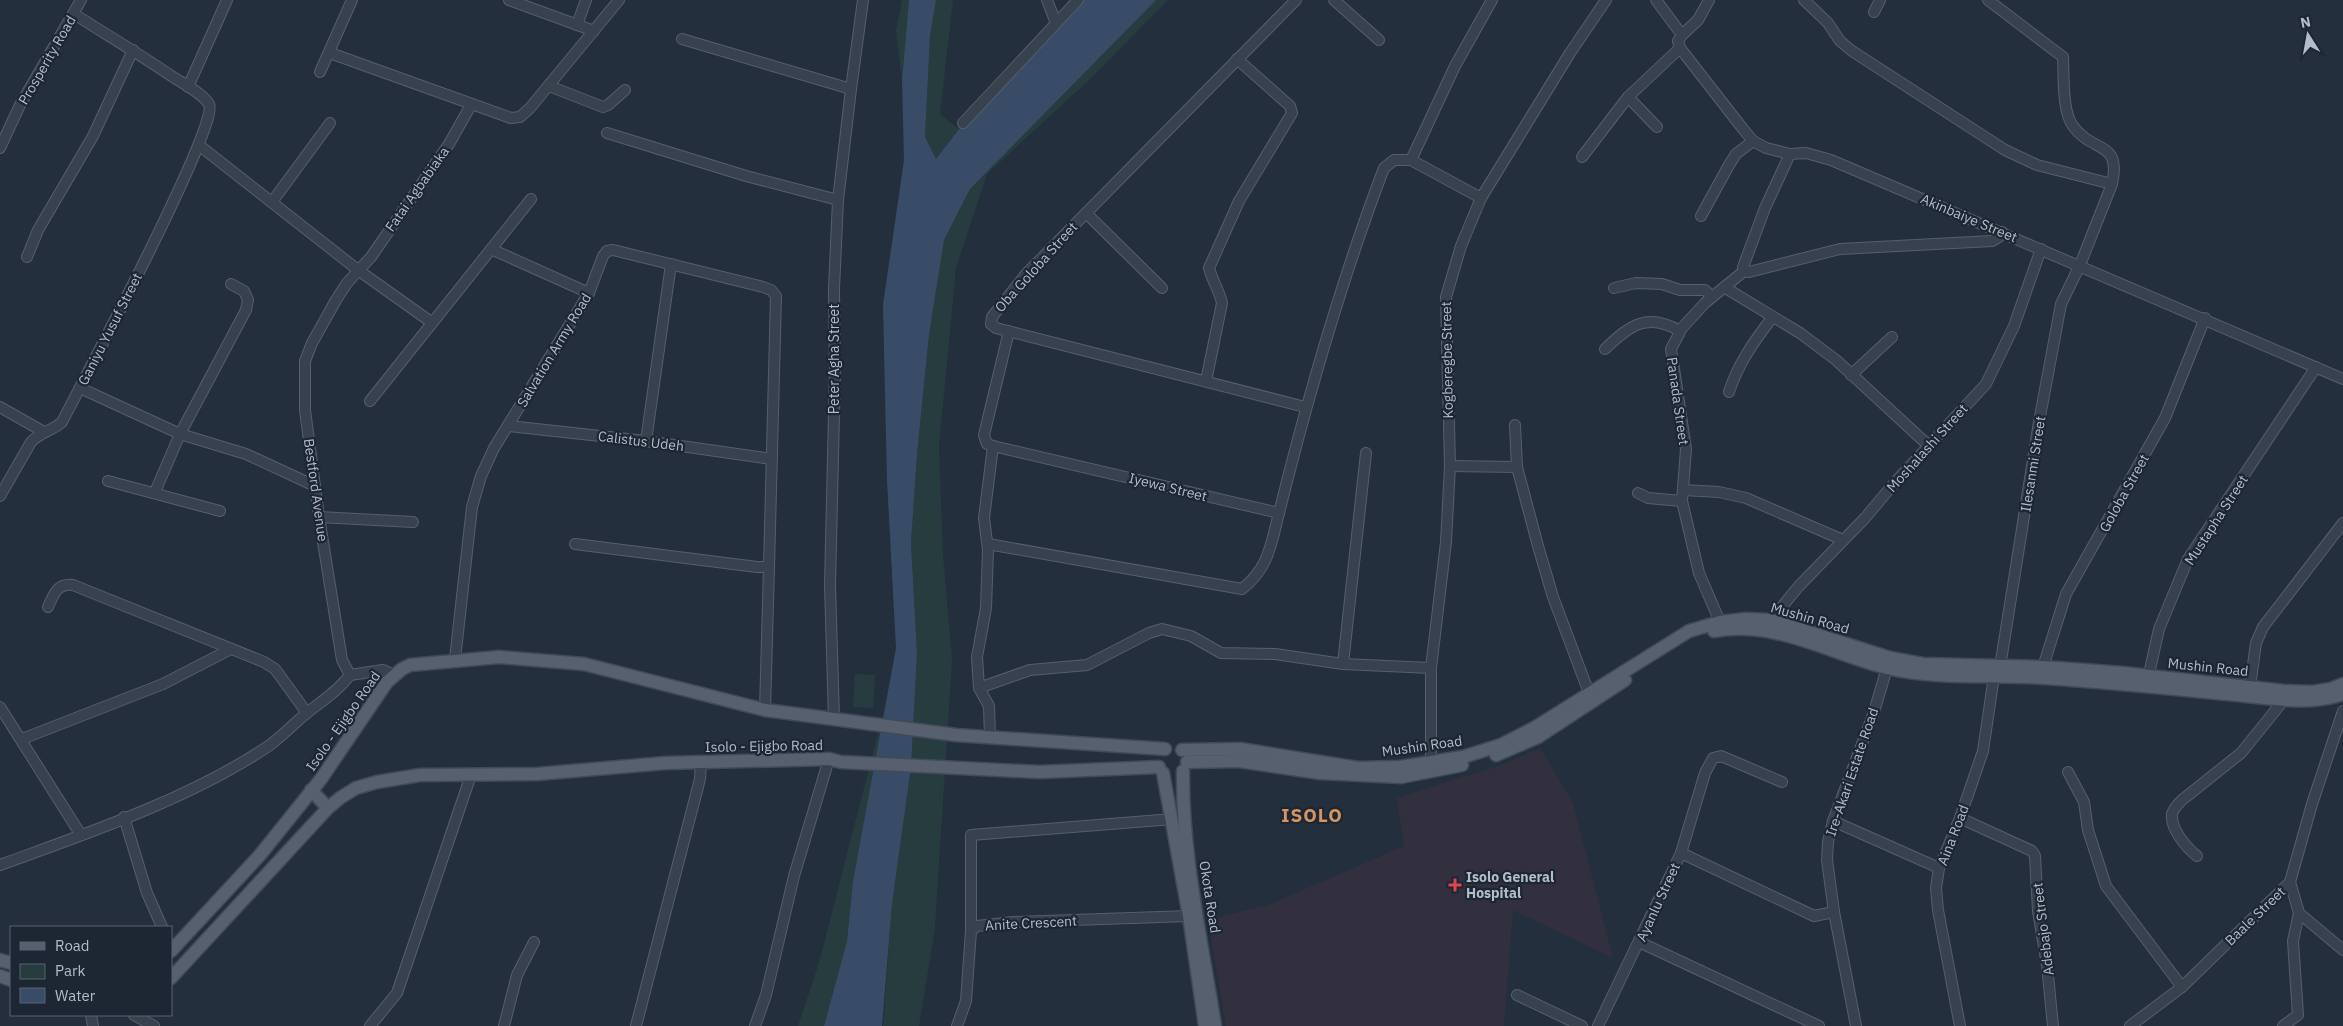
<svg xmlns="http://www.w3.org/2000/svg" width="2343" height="1026" viewBox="0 0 2343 1026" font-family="'IBM Plex Sans',sans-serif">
	<rect width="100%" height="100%" fill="#242f3e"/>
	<!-- medical -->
	<polygon fill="#32303f" points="1540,748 1573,803 1613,958 1513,910 1504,1026 1226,1026 1208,920 1268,905 1404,846 1397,798 1504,764"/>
	<!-- green -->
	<g fill="#263c3f">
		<polygon points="902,0 909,0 902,80 896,31"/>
		<polygon points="936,0 953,0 940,114 959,129 936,159 925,137 930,34"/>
		<polygon points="1152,0 1168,0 1089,80 987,174 956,268 939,446 943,554 952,659 935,928 919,1026 883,1026 892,904 911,767 917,654 911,543 917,454 929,335 944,240 970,189"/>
		<polygon points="855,674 875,675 873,708 853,707"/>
		<polygon points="883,714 874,772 853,881 847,941 824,1026 798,1026 819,963"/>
	</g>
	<!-- water -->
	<polygon fill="#394c67" points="909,0 936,0 930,35 925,137 936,159 959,129 987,105 1081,0 1156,0 970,189 944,240 929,335 917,454 911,543 917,654 911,767 892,904 882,1026 824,1026 847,941 853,881 896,648 887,480 883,305 904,160 902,80"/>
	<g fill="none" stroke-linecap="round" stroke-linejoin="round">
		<defs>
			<g id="minor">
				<polyline points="509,0 594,31"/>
				<polyline points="1047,0 1056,23"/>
				<polyline points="1296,0 1026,274 992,317 991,324 996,328 1305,407"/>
				<polyline points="1334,0 1379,40"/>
				<polyline points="1656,0 1682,35 1678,41 1680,48 1743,129 1753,141 1766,148 1790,154 1806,153 1831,160 2343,379"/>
				<polyline points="1804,0 1828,23 1840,41 1852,51 2005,150 2037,165 2112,184"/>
				<path d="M1988 0 2063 57C2064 75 2062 112 2073 126 2092 153 2122 140 2112 184L2080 265 2061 304 2039 422 2000 667"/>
				<polyline points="1874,12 1880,0"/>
				<polyline points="577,25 586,0"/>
				<polyline points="1682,35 1698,20 1709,0"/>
				<polyline points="682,39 851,89"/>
				<polyline points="330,53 511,118 520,117 530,108 619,0"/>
				<polyline points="320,72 352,0"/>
				<polyline points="549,86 603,107 608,105 625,90"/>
				<polyline points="188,87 227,0"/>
				<polyline points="1628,97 1657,127"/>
				<polyline points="963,123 1078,0"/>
				<polyline points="607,133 746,176 838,200"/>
				<polyline points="200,146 358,270 431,322"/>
				<polyline points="0,148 20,105 81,0"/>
				<polyline points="1582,157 1628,97 1680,48"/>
				<polyline points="1411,160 1481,198"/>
				<polyline points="272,202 330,123"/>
				<polyline points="1086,213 1162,288"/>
				<polyline points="1701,216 1729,165 1736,154 1753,141"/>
				<polyline points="491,249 589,293"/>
				<polyline points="27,257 38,230 93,136 133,50"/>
				<polyline points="1744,271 1749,272 1840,249 1992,241 1999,237 2002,232"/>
				<polyline points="1724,287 1800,333 1836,360 1928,445"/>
				<polyline points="1614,288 1636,283 1662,284 1680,290 1705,290 1712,297"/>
				<path d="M1605 349C1630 325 1647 312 1680 331"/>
				<polyline points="1851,375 1892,337"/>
				<path d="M1206 381 1222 303C1219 290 1212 280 1209 268L1239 201 1292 113 1290 106 1237 59"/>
				<polyline points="80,388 180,434 246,454 315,486"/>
				<path d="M1729 392C1738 364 1754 341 1772 318"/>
				<polyline points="370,401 531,199"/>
				<polyline points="0,407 44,432"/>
				<polyline points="1515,425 1517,467 1538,546 1553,597 1589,693"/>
				<polyline points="509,426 646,441 772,459"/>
				<polyline points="646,441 671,264"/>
				<polyline points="993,446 987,444 984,435 1009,331"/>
				<polyline points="1450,466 1517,467"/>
				<polyline points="108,481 220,511"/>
				<polyline points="1683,490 1719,492 1746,498 1843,540"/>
				<polyline points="155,492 180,434 246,310 248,300 244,291 231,284"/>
				<polyline points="1638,493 1648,498 1682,501"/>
				<path d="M0 496 31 442C40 432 52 431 62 422 80 387 221 122 209 104 202 93 184 84 173 77 141 55 107 35 74 14"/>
				<polyline points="319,517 413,522"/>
				<polyline points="575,544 757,567 769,567 765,710"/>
				<path d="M988 544 1242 589C1269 568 1271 544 1279 513"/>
				<path d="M48 607C54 594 57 583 73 585L264 662 275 669 307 713"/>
				<polyline points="1771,620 1799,586 1865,518 1896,481 1986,384 2014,326 2041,249"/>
				<polyline points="1720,622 1699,573 1682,501 1686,449 1671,349 1682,328 1705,303 1744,271 1743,267 1765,208 1790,154"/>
				<polyline points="455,659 472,507 481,476 494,448 589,293 603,256 607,251 613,250 763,287 771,290 776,296 769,567"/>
				<polyline points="1343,664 1366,453"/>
				<polyline points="2043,667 2066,594 2165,418 2205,318"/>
				<polyline points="394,675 383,670 350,675 342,660 319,517 305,410 305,361 312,343 336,300 347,283 371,257 449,144 471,105"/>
				<polyline points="2147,683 2159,629 2188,559 2316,367"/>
				<polyline points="2250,687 2256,643 2263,627 2343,523"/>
				<polyline points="979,688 1030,670 1087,665 1149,633 1162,629 1191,636 1221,653 1275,654 1343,664 1431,668"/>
				<polyline points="0,707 81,835"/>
				<polyline points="834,719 830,585 835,371 834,289 838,200 851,89 863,0"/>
				<path d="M990 737 989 706 979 688 977 657 986 608 988 550 984 518 993 446 1279 513C1308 396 1341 281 1384 168L1394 160H1411L1455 66 1492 0"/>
				<polyline points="22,739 163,684 229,650"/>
				<polyline points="1431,763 1431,668 1446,542 1450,466 1446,297 1461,246 1481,198 1570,53 1606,0"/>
				<polyline points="2068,772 2084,802 2088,830 2106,886 2182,987"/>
				<polyline points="124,817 147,893 162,927"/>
				<polyline points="1960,818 2032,851 2035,856 2038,911 2047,965 2053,1026"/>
				<polyline points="1833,821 1939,868"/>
				<polyline points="1681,853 1814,916 1834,912"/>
				<path d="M2197 856C2187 848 2170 829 2172 814 2173 809 2178 804 2182 800L2241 753 2283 701"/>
				<path d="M0 865C88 833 189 799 267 747 282 737 294 723 307 713 323 700 338 691 350 675"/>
				<polyline points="2290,882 2299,913 2343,950"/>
				<polyline points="971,931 971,835 1173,819"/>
				<polyline points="1639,942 1819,1026"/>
				<polyline points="1517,995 1582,1026"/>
				<polyline points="91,1015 93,1026"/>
				<polyline points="134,1015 154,1026"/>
				<polyline points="370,1026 397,993 471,775"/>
				<polyline points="504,1026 517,975 534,942"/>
				<polyline points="636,1026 700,779 701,762"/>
				<polyline points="755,1026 766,995 794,876 829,759"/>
				<polyline points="957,1026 966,1001 971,931 977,926 1013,922 1189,916"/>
				<polyline points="1598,1026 1681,853 1705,773 1713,758 1721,756 1782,782"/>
				<polyline points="1856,1026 1834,912 1827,860 1828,842 1833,821 1874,712 1887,668"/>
				<polyline points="1960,1026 1938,910 1936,888 1939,868 1960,818 1983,751 1994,676"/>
				<polyline points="2130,1026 2182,987 2290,882 2312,804 2343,711"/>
				<polyline points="2283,1026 2298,1015 2293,941 2299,913"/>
			</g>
			<g id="major">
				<path d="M1714 631C1776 620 1829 653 1887 668 1937 680 1993 674 2045 678 2106 682 2166 688 2227 694 2266 697 2304 707 2343 694"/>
				<polyline points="1182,750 1240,749 1358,768 1400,767 1463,757 1501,745 1534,728 1689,631 1720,622 1746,619 1771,620 1890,658 1923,664 2043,667 2123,673 2284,691 2312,692 2331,689 2343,684"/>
				<polyline points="1496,755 1538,737 1625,680"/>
				<polyline points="1187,762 1239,761 1320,773 1401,777 1462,765"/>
				<path d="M1183 771C1182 856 1202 942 1215 1026"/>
				<polyline points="1163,773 1189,916 1205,1026"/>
				<polyline points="311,790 328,808"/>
				<polyline points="171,951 260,855 321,779 387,682 402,669 410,665 499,657 584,664 765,710 956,735 1165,749"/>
				<polyline points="0,960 11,963"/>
				<polyline points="0,976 11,980"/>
				<polyline points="171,978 328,808 340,798 356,788 377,782 420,775 537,774 665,763 829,759 841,762 1039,772 1159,767"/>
			</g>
		</defs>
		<!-- minor casing -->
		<use href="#minor" stroke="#565f6c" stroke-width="12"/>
		<!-- major casing -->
		<use href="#major" stroke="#414a57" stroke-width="15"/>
		<!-- minor -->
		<use href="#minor" stroke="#38414e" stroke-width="10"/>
		<!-- major -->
		<use href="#major" stroke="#56606e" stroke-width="12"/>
	</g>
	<!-- markers -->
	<path fill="#e0444e" stroke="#1d2633" stroke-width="2" d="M1452.5 877.5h5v5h5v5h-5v5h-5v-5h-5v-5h5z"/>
	<g text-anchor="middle" stroke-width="4.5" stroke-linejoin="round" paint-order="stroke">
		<!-- street labels -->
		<g font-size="14" fill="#b4bcc9" stroke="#1d2633">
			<text transform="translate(47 60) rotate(-60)" y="5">Prosperity Road</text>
			<text transform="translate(417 189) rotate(-55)" y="5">Fatai Agbabiaka</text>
			<text transform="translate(1969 218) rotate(23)" y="5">Akinbaiye Street</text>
			<text transform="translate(1036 267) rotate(-48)" y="5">Oba Goloba Street</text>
			<text transform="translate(110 329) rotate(-63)" y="5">Ganiyu Yusuf Street</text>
			<text transform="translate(554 350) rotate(-59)" y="5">Salvation Army Road</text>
			<text transform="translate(834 359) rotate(-90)" y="5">Peter Agha Street</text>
			<text transform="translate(1447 360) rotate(-91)" y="5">Kogberegbe Street</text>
			<text transform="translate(1678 401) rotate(82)" y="5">Panada Street</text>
			<text transform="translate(641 441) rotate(7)" y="5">Calistus Udeh</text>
			<text transform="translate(1927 448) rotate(-48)" y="5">Moshalashi Street</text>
			<text transform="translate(2033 464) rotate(-81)" y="5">Ilesanmi Street</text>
			<text transform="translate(1168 487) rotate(14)" y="5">Iyewa Street</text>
			<text transform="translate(316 490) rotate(82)" y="5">Bestford Avenue</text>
			<text transform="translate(2124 493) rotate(-61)" y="5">Goloba Street</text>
			<text transform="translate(2216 520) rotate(-57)" y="5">Mustapha Street</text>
			<text transform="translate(1810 618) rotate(16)" y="5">Mushin Road</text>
			<text transform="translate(2208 667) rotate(6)" y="5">Mushin Road</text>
			<text transform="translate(343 721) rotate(-55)" y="5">Isolo - Ejigbo Road</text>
			<text transform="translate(764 746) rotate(-1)" y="5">Isolo - Ejigbo Road</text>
			<text transform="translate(1422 746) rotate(-8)" y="5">Mushin Road</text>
			<text transform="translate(1852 772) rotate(-71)" y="5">Ire-Akari Estate Road</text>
			<text transform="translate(1953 835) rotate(-69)" y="5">Aina Road</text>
			<text transform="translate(1210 897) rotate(81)" y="5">Okota Road</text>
			<text transform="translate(1658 902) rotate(-65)" y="5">Ayanlu Street</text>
			<text transform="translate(2255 916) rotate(-44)" y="5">Baale Street</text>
			<text transform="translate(1031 923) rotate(-3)" y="5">Anite Crescent</text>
			<text transform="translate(2043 929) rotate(-97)" y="5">Adebajo Street</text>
		</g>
		<!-- poi labels -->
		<g font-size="14" font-weight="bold" fill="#b4bcc9" stroke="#1d2633" text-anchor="start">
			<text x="1466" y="882">Isolo General<tspan x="1466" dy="16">Hospital</tspan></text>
		</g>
		<!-- district labels -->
		<g font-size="19" font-weight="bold" letter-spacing="1" fill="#d59563" stroke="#1d2633">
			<text x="1312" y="822">ISOLO</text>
		</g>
	</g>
	<!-- legend -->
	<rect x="10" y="926" width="162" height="90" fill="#1d2633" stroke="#59626f"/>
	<rect x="20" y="942" width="25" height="8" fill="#56606e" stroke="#59626f"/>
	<text x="55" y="951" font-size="15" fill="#b4bcc9">Road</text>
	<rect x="20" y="964" width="25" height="15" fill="#263c3f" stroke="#59626f"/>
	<text x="55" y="976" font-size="15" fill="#b4bcc9">Park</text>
	<rect x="20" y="988" width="25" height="15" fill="#394c67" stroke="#59626f"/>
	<text x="55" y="1001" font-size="15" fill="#b4bcc9">Water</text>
	<!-- north arrow -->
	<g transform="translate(2308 35) rotate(349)" stroke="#1d2633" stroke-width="4" paint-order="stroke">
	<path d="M0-4L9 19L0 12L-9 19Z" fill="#b4bcc9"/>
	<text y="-8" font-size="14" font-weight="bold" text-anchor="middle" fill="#b4bcc9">N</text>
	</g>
</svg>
